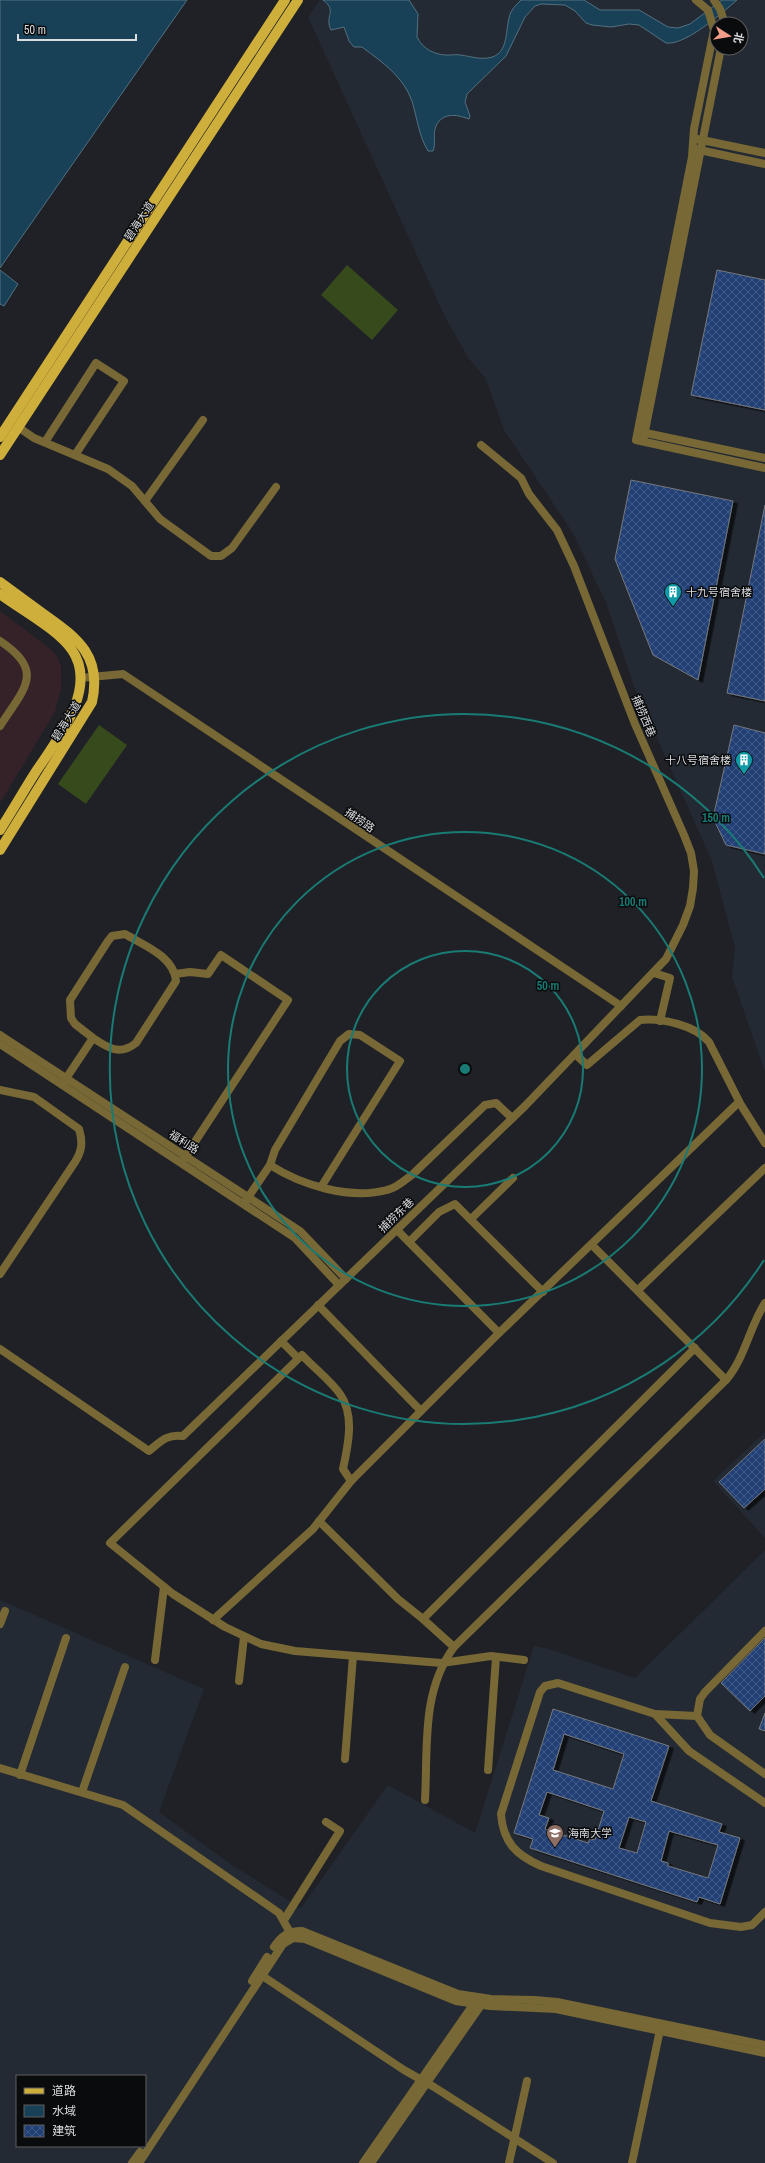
<svg xmlns="http://www.w3.org/2000/svg" width="765" height="2163" viewBox="0 0 765 2163" font-family="'Archivo Narrow','Noto Sans SC',sans-serif">
	<defs>
		<pattern id="building-cross-hatch" width="8" height="8" patternUnits="userSpaceOnUse"><rect width="8" height="8" fill="#203f75"/><path d="M0 0l8 8M0 8l8-8" fill="none" stroke="#405a88"/></pattern>
		<filter id="shadow"><feDropShadow dx="4.5" dy="2.5" stdDeviation="0" flood-color="#0009"/></filter>
	</defs>
	<rect width="100%" height="100%" fill="#1f2126"/>
	<!-- commercial -->
	<polygon fill="#352229" points="0,611 49,648 57,656 61,666 61,689 55,712 0,803"/>
	<!-- built -->
	<g fill="#242a33" fill-rule="evenodd">
		<path d="M320 0H765V1072L732 977 735 948 712 861 635 689 607 605 573 533 504 430 486 379 469 359 445 317 308 17ZM717 24H741V48H717Z"/>
		<polygon points="765,1432 765,1538 713,1481"/>
		<path d="M765 1550V2163H0V1600L204 1689 159 1812 229 1863 301 1908 388 1785 475 1833 534 1646 549 1649 635 1678ZM17 2076H145V2146H17Z"/>
	</g>
	<!-- grass -->
	<g fill="#364a1c">
		<polygon points="347,265 398,310 372,340 321,295"/>
		<polygon points="99,725 127,745 86,804 58,784"/>
	</g>
	<!-- water -->
	<g fill="#184157" stroke="#537080">
		<polygon points="0,0 187,0 0,268"/>
		<path d="M323 0H409L418 14 417 37C423 50 437 56 451 55 463 53 475 60 488 58 511 55 504 27 511 12 513 8 517 4 521 0H584L600 10H639L668 27 678 28 690 24 722 0H737C723 12 685 46 666 43L639 25 629 24 611 27 592 25 586 23 575 11 565 5 541 4 535 6 525 17 506 56 467 94 465 102 470 116 469 119C456 114 440 112 435 129 433 136 436 144 433 151H428C419 136 417 118 412 101 403 76 382 62 362 47H354L349 41 344 27 331 30C324 16 338 11 323 0Z"/>
		<polygon points="0,270 18,284 4,306 0,304"/>
	</g>
	<!-- building -->
	<g fill="url(#building-cross-hatch)" stroke="#75797e" fill-rule="evenodd" filter="url(#shadow)">
		<polygon points="717,270 765,280 765,410 691,395"/>
		<polygon points="631,480 733,501 698,680 653,655 615,559"/>
		<polygon points="765,505 765,701 727,693"/>
		<polygon points="734,725 765,733 765,854 726,845 713,818"/>
		<polygon points="765,1439 765,1489 744,1508 719,1482"/>
		<polygon points="765,1638 765,1696 750,1711 721,1683"/>
		<path d="M553 1709 669 1746 651 1801 722 1824 719 1832 740 1838 720 1904 699 1897 697 1902 530 1848 533 1839 514 1833ZM564 1734 624 1754 613 1789 553 1770ZM547 1792 604 1811 595 1840 590 1839 588 1843 545 1829 549 1818 539 1815ZM629 1817 646 1822 637 1853 619 1848ZM669 1831 718 1845 708 1878 668 1866V1863L661 1861Z"/>
		<polygon points="765,1713 765,1731 759,1729"/>
	</g>
	<g fill="none" stroke-linecap="round" stroke-linejoin="round">
		<!-- street -->
		<g stroke="#776836" stroke-width="8">
			<polyline points="696,0 708,10 714,30 694,129 692,157 636,440 765,468"/>
			<polyline points="714,0 720,9 725,24"/>
			<polyline points="697,139 765,153"/>
			<polyline points="695,149 765,164"/>
			<polyline points="18,427 34,438 108,469 132,486 160,519 211,556 221,556 232,548 276,487"/>
			<polyline points="641,432 765,458"/>
			<polyline points="643,441 721,48"/>
			<polyline points="45,442 96,363 124,381 75,455"/>
			<polyline points="145,501 203,420"/>
			<path d="M0 641C46 671 24 689 0 726"/>
			<polyline points="80,678 123,674 621,1006"/>
			<polyline points="654,973 670,978 660,1021"/>
			<polyline points="175,974 190,972 208,974 221,955 288,1000 183,1160"/>
			<polyline points="0,1035 300,1231 346,1279"/>
			<polyline points="0,1044 295,1238 339,1285"/>
			<path d="M575 1054 587 1065 640 1020C662 1018 695 1025 709 1042L741 1105 765 1143"/>
			<path d="M63 1083 93 1038C108 1048 120 1056 136 1043L176 981C174 956 143 945 125 934L112 936 108 941 70 1000 71 1018 75 1024 93 1038"/>
			<path d="M0 1090 34 1097 79 1129C83 1142 82 1151 75 1162L0 1274"/>
			<polyline points="270,1165 275,1150 340,1041 349,1034 360,1035 400,1061 321,1187"/>
			<path d="M245 1202 270 1165C301 1185 350 1200 387 1190 397 1188 405 1180 413 1174L485 1105 496 1103 512 1118"/>
			<polyline points="471,1219 513,1178"/>
			<polyline points="397,1230 499,1333"/>
			<polyline points="409,1242 439,1212 455,1204 543,1292"/>
			<polyline points="592,1245 726,1380"/>
			<polyline points="638,1290 765,1168"/>
			<polyline points="318,1305 421,1411"/>
			<polyline points="281,1341 298,1358"/>
			<path d="M0 1349 149 1451C161 1441 167 1434 183 1436L525 1106 666 959 683 925 690 906 693 888 694 871 691 853 684 835 635 724 574 566 557 530 529 494 521 478 481 445"/>
			<path d="M351 1481 343 1469C348 1446 355 1415 340 1394 330 1380 314 1368 302 1355L110 1543 173 1594 225 1627 261 1644 295 1651 429 1662 442 1663 491 1656 524 1660"/>
			<polyline points="319,1521 398,1599 423,1619 695,1348"/>
			<polyline points="423,1619 454,1647"/>
			<polyline points="213,1620 313,1529 351,1481 499,1333 739,1102"/>
			<polyline points="0,1624 5,1611"/>
			<polyline points="765,1631 705,1692 700,1699 697,1716 710,1735 765,1774"/>
			<polyline points="155,1660 164,1587"/>
			<polyline points="239,1681 244,1637"/>
			<polyline points="655,1714 697,1716"/>
			<polyline points="345,1759 353,1656"/>
			<polyline points="0,1768 123,1805 279,1913 292,1936"/>
			<polyline points="488,1770 496,1657"/>
			<polyline points="20,1775 66,1638"/>
			<polyline points="82,1792 125,1667"/>
			<path d="M425 1800C428 1747 421 1692 454 1647L726 1380C745 1358 749 1328 765 1303"/>
			<path d="M765 1803 689 1751 655 1714 558 1683 545 1686 540 1692 501 1814C503 1842 516 1855 541 1866L710 1923 741 1927 752 1925 765 1912"/>
			<polyline points="284,1920 340,1831 326,1822"/>
			<path d="M274 1947C281 1936 288 1931 302 1931L458 1994 491 1999 535 2000 557 2002 765 2045"/>
			<polyline points="258,1973 404,2070 434,2087 553,2163"/>
			<polyline points="252,1981 267,1957"/>
			<polyline points="132,2163 140,2152"/>
			<polyline points="139,2163 283,1944 293,1938 305,1939 456,2001 490,2006 556,2009 765,2053"/>
			<polyline points="363,2163 477,1999"/>
			<polyline points="371,2163 484,2001"/>
			<polyline points="509,2163 527,2081"/>
			<polyline points="632,2163 661,2025"/>
		</g>
		<!-- primary -->
		<g stroke="#cfaf3b" stroke-width="10">
			<polyline points="0,437 285,0"/>
			<polyline points="0,455 298,0"/>
			<path d="M0 582C15 593 30 604 45 615 79 639 102 657 92 702L0 850"/>
			<path d="M0 594C20 609 59 630 72 650 99 689 56 741 35 773 23 792 12 811 0 830"/>
		</g>
	</g>
	<!-- distance rings -->
	<g fill="none" stroke="#197b74" stroke-width="2">
		<circle cx="465" cy="1069" r="118"/>
		<circle cx="465" cy="1069" r="237"/>
		<path d="M764 1260A355 355 0 1 1 764 878"/>
	</g>
	<!-- icons -->
	<defs>
		<symbol id="building-pin" viewBox="-11 -11 22 30"><path d="M0 17L-7.5 6A9.5 9.5 0 1 1 7.5 6Z" fill="#0f9aa8" stroke="#0a0b0d"/><path d="M-4-6H4V6H1V3H-1V6H-4ZM-2.5-4.3h1.7v1.8h-1.7ZM.8-4.3h1.7v1.8H.8ZM-2.5-1h1.7V.8h-1.7ZM.8-1h1.7V.8H.8Z" fill="#fff"/></symbol>
		<symbol id="university-pin" viewBox="-11 -11 22 30"><path d="M0 17L-7.5 6A9.5 9.5 0 1 1 7.5 6Z" fill="#8d6e63" stroke="#0a0b0d"/><path d="M0-5L7-2L0 1L-7-2ZM-4 1L0 2.5L4 1V4Q0 6-4 4Z" fill="#fff"/></symbol>
	</defs>
	<g fill-rule="evenodd">
		<use href="#building-pin" x="663" y="582" width="20" height="27"/>
		<use href="#building-pin" x="734" y="750" width="20" height="27"/>
		<use href="#university-pin" x="545" y="1823" width="20" height="27"/>
	</g>
	<g text-anchor="middle" stroke-width="3" stroke-linejoin="round" paint-order="stroke">
		<!-- street labels -->
		<g font-size="11" fill="#dcdde0" stroke="#0a0b0d">
			<text transform="translate(139 221) rotate(-57)" y="4">碧海大道</text>
			<text transform="translate(644 716) rotate(67)" y="4">捕捞西巷</text>
			<text transform="translate(66 721) rotate(-58)" y="4">碧海大道</text>
			<text transform="translate(360 820) rotate(34)" y="4">捕捞路</text>
			<text transform="translate(184 1142) rotate(33)" y="4">福利路</text>
			<text transform="translate(396 1215) rotate(-44)" y="4">捕捞东巷</text>
		</g>
		<!-- poi labels -->
		<g font-size="11" fill="#dcdde0" stroke="#0a0b0d" text-anchor="start">
			<text x="686" y="596">十九号宿舍楼</text>
			<text x="731" y="764" text-anchor="end">十八号宿舍楼</text>
			<text x="568" y="1837">海南大学</text>
		</g>
	</g>
	<circle cx="465" cy="1069" r="6" fill="#197b74" stroke="#0a0b0d" stroke-width="2"/>
	<g font-size="12" text-anchor="middle" font-weight="bold" fill="#197b74" stroke="#0a0b0d" stroke-width="3" stroke-linejoin="round" paint-order="stroke">
		<text x="716" y="822">150 m</text>
		<text x="633" y="906">100 m</text>
		<text x="548" y="990">50 m</text>
	</g>
	<!-- legend -->
	<rect x="16" y="2075" width="130" height="72" fill="#0a0b0d" stroke="#5e5f61"/>
	<rect x="24" y="2088" width="20" height="6" fill="#cfaf3b" stroke="#5e5f61"/>
	<text x="52" y="2095" font-size="12" fill="#dcdde0">道路</text>
	<rect x="24" y="2105" width="20" height="12" fill="#184157" stroke="#5e5f61"/>
	<text x="52" y="2115" font-size="12" fill="#dcdde0">水域</text>
	<rect x="24" y="2125" width="20" height="12" fill="url(#building-cross-hatch)" stroke="#5e5f61"/>
	<text x="52" y="2135" font-size="12" fill="#dcdde0">建筑</text>
	<!-- north arrow -->
	<g transform="translate(729 36) rotate(102)"><circle r="19" fill="#0a0b0d" stroke="#5e5f61"/>
	<path d="M0-3L7 15L0 10L-7 15Z" fill="#f49e89"/>
	<text y="-6" font-size="11" font-weight="bold" text-anchor="middle" fill="#dcdde0">北</text>
	</g>
	<!-- scale -->
	<path d="M18 34v6h118v-6" fill="none" stroke="#dcdde0" stroke-width="2"/>
	<text x="24" y="34" font-size="12" fill="#dcdde0" stroke="#0a0b0d" stroke-width="3" paint-order="stroke">50 m</text>
</svg>
